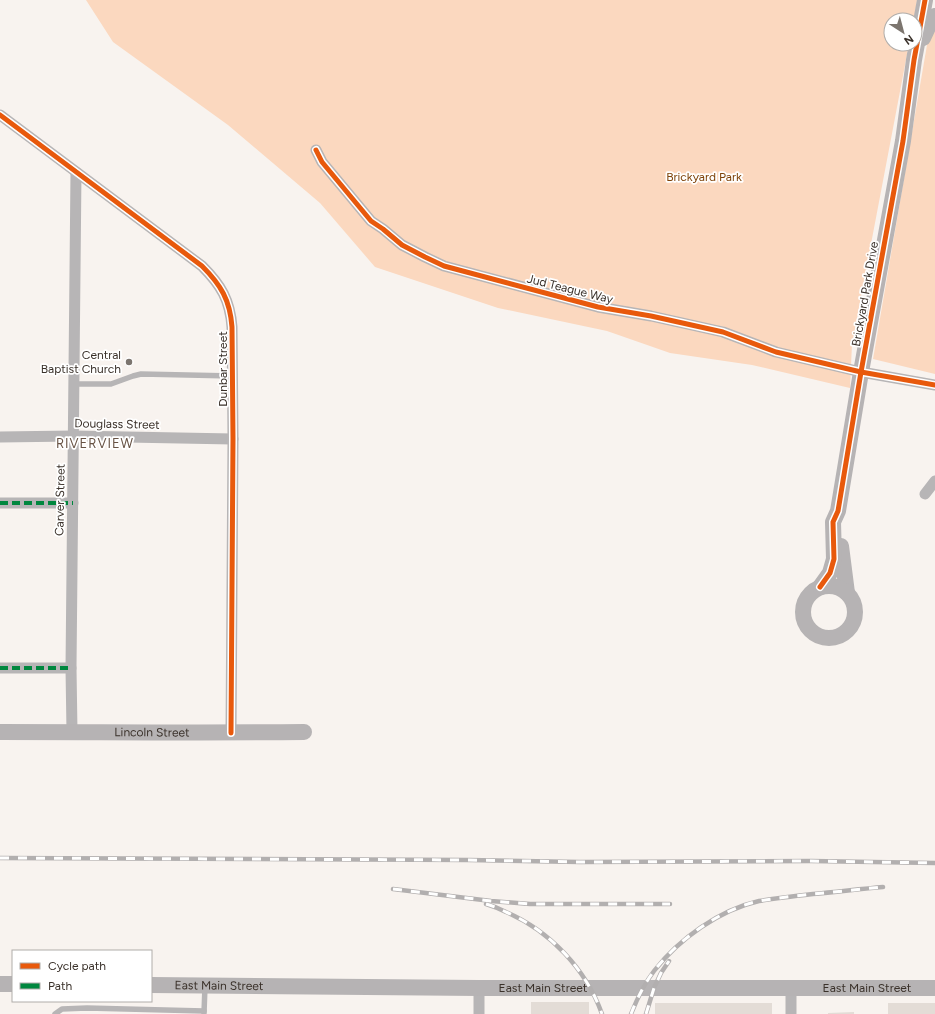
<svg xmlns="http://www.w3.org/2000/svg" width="935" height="1014" viewBox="0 0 935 1014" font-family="Figtree,sans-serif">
	<rect width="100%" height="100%" fill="#f8f3ef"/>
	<!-- green -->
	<g fill="#fbd8bf">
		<polygon points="86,0 917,0 914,20 891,20 891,44 909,44 852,344 850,388 752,365 670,353 607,331 498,308 375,267 320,203 228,125 113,42"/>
		<polygon points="935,24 935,374 873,359 928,39"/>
	</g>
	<!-- building -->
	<g fill="#e3dcd6">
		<rect x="531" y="1002" width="58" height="12"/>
		<rect x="655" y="1003" width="117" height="11"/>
		<rect x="888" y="1003" width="47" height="11"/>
		<polygon points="854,1012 854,1014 828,1014 828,1013"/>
	</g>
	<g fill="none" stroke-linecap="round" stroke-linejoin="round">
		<!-- lane -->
		<g stroke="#b7b5b6" stroke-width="5.5">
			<polyline points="74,384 111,384 133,376 141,374 233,376"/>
			<polyline points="204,1013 205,986"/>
			<polyline points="55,1014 62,1009 87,1008 204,1011"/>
		</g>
		<!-- street -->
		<g stroke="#b7b5b6" stroke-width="11">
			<path d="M0 115 202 266C221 285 230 300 232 327L233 439 231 733"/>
			<polyline points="316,150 322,162 371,221 383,229 402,245 425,257 444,266 598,307 651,316 723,332 776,352 861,372 935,385"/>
			<polyline points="0,437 73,436 233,439"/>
			<polyline points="925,494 935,481"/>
			<polyline points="0,503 73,503"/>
			<polyline points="0,668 71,668"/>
			<polyline points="72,732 71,668 76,172"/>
			<polyline points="479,1014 479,988"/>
			<polyline points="791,1014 791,988"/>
		</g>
		<!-- secondary -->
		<g stroke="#b6b3b4" stroke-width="16">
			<polyline points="923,38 930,23 935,16"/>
			<polyline points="841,546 847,593"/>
			<circle cx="829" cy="612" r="26"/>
			<polyline points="820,587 830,573 834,559 833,522 838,511 861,372 903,141 914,60 925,0"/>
			<path id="s1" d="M0 732C101 732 203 733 304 732"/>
			<polyline points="0,984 13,984"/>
			<path id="s2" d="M151 985 479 988H935"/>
		</g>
		<defs>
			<g id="rail">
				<polyline points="0,858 469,860 580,862 811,861 935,863"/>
				<polyline points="393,889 491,901 530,904 670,904"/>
				<path d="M486 904C493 906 500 909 506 912 550 931 586 969 602 1014"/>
				<path d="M631 1014C637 999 644 984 654 971 679 939 719 910 759 901 777 898 795 896 813 894 836 892 860 889 883 887"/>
				<polyline points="646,1014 654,988 661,973 669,961"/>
			</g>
		</defs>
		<!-- rail casing -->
		<use href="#rail" stroke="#b2afaf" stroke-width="4.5"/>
		<!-- rail -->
		<use href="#rail" stroke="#fff" stroke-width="3" stroke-dasharray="9" stroke-linecap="butt"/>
		<!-- quiet -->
		<g stroke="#00873e" stroke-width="4" stroke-dasharray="8 4" stroke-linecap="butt">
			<polyline points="0,503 73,503"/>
			<polyline points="0,668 71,668"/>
		</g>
		<defs>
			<g id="cycleway">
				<path d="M0 115 202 266C221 285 230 300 232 327L233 439 231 733"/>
				<polyline points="316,150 322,162 371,221 383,229 402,245 425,257 444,266 598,307 651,316 723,332 776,352 861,372 935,385"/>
				<polyline points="820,587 830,573 834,559 833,522 838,511 861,372 903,141 914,60 925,0"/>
			</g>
		</defs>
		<!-- cycleway casing -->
		<use href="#cycleway" stroke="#fff" stroke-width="8"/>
		<!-- cycleway -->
		<use href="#cycleway" stroke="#e8590c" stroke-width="5"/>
	</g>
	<!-- markers -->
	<circle fill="#7c756f" stroke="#fff" stroke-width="1.5" cx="129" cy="362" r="4"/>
	<g text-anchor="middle" stroke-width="3.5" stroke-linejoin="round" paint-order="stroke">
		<!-- park labels -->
		<g font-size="12" fill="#7e4309" stroke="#fff">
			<text x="704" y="181">Brickyard Park</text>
		</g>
		<!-- street labels -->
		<g font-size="12" fill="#3a312a" stroke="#fff">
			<text transform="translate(570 289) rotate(14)" y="4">Jud Teague Way</text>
			<text transform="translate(865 294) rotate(-80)" y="4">Brickyard Park Drive</text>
			<text transform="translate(223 369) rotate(-90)" y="4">Dunbar Street</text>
			<text transform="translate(117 424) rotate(1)" y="4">Douglass Street</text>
			<text transform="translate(60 500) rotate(-89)" y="4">Carver Street</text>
			<text dy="4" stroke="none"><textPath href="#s1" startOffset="152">Lincoln Street</textPath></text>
			<text dy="4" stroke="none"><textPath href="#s2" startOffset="68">East Main Street</textPath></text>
			<text dy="4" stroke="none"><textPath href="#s2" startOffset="392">East Main Street</textPath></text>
			<text dy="4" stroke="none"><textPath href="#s2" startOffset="716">East Main Street</textPath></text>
		</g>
		<!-- poi labels -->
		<g font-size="12" fill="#3a312a" stroke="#fff" text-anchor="end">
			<text x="121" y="359">Central<tspan x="121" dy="14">Baptist Church</tspan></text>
		</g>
		<!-- neighbourhood labels -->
		<g font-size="13" letter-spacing="1" fill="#675244" stroke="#fff">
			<text x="95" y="448">RIVERVIEW</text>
		</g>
	</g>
	<!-- legend -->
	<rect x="12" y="950" width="140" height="52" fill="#ffffff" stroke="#b0adaa"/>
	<rect x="20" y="963" width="20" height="6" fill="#e8590c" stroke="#b0adaa"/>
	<text x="48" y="970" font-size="12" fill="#3a312a">Cycle path</text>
	<rect x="20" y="983" width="20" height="6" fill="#00873e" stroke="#b0adaa"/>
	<text x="48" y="990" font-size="12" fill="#3a312a">Path</text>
	<!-- north arrow -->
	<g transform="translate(903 32) rotate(144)"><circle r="19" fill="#ffffff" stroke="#b0adaa"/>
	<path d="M0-3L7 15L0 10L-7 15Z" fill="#7c756f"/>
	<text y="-6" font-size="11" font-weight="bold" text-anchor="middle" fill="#3a312a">N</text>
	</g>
</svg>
